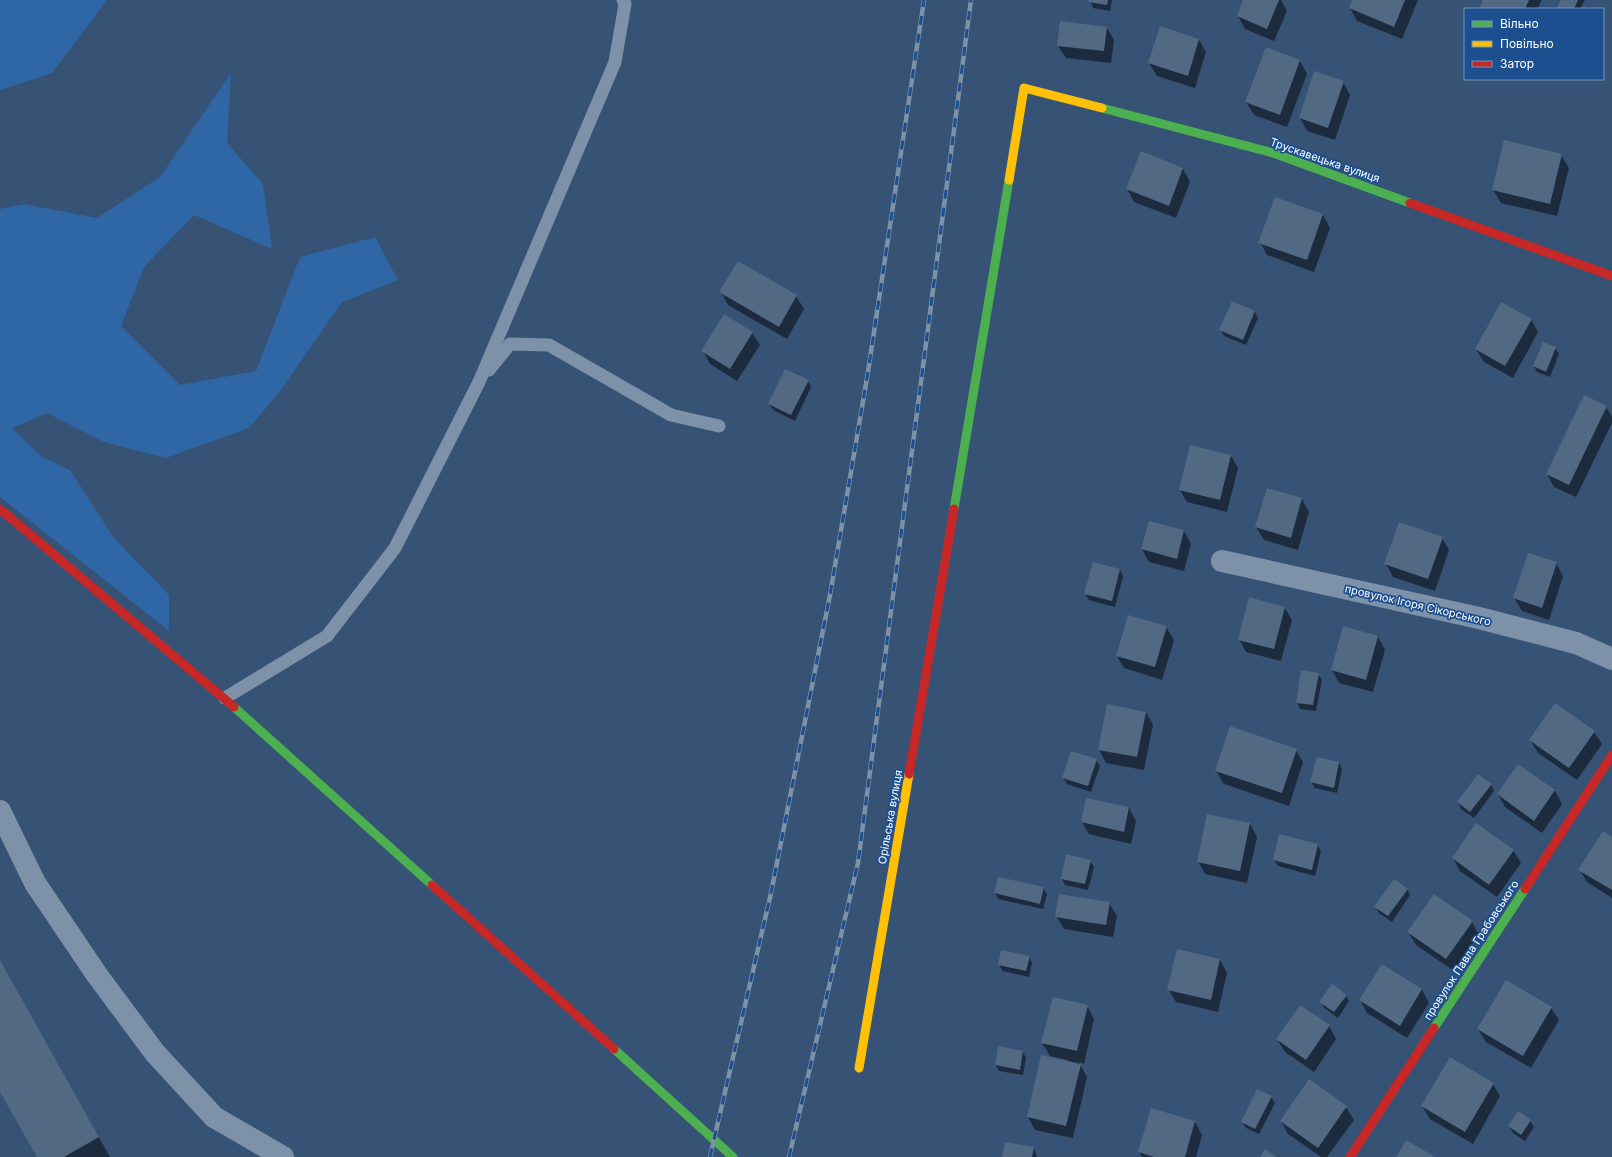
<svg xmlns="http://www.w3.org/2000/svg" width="1612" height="1157" viewBox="0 0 1612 1157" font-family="Inter,sans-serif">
	<rect width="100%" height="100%" fill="#365274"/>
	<!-- green -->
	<g fill="#2f66a5">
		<polygon points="0,0 107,0 52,73 0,90"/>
		<polygon points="231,73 227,143 263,184 272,249 194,215 144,267 121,326 180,385 256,371 300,257 375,237 398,280 342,302 278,394 249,428 166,458 104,442 47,413 12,428 42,457 70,470 114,538 169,595 169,631 0,497 0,209 24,204 97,218 160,177"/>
	</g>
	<!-- shadow -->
	<g fill="#0007">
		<polygon points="1090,0 1112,0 1110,11 1093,8"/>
		<polygon points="1244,0 1281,0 1287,11 1274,41 1245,29 1238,16"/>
		<polygon points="1353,0 1418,0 1402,39 1357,21 1350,8"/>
		<polygon points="1484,0 1542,0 1537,9 1480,9"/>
		<polygon points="1562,0 1585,0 1580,9 1558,9"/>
		<polygon points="1107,28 1114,40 1111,63 1066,58 1058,46"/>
		<polygon points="1199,40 1206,52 1195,88 1157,76 1149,63"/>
		<polygon points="1300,61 1307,74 1287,127 1254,115 1246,102"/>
		<polygon points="1343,82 1350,95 1335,140 1307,131 1300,118"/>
		<polygon points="1141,153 1183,169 1190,182 1176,218 1134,202 1127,189"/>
		<polygon points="1561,155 1569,168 1557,216 1501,203 1493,190"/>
		<polygon points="1323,215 1330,228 1314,272 1267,255 1260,242"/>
		<polygon points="721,292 796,296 804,309 787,339 728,305"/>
		<polygon points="1232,302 1255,312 1258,318 1246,345 1224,336 1221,330"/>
		<polygon points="1531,319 1538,332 1513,378 1484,362 1476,349"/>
		<polygon points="752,333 760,345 737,381 710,364 703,351"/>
		<polygon points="1555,348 1559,354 1550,377 1537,372 1534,366"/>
		<polygon points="808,381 811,387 795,421 773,410 769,404"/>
		<polygon points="1606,407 1612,417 1612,423 1576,497 1554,487 1547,474"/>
		<polygon points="1231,456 1238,468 1227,512 1187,502 1180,490"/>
		<polygon points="1302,499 1309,512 1298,550 1264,540 1256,527"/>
		<polygon points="1184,531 1191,544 1184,571 1149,562 1142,549"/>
		<polygon points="1442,538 1449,550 1435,591 1393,577 1386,564"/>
		<polygon points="1556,563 1563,576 1549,620 1522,611 1514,598"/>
		<polygon points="1120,570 1123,576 1115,607 1089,600 1085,594"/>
		<polygon points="1284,607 1292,620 1281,661 1246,652 1239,639"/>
		<polygon points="1166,627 1174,640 1162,680 1124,668 1117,656"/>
		<polygon points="1378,637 1385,650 1373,692 1339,683 1332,670"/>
		<polygon points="1318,674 1322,680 1316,711 1300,709 1297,702"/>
		<polygon points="1146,712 1153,725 1144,770 1106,763 1099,750"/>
		<polygon points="1594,732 1602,744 1577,780 1538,753 1530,740"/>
		<polygon points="1296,750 1303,762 1289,806 1224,784 1216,771"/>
		<polygon points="1096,760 1100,766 1091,792 1067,784 1063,778"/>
		<polygon points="1339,763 1342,769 1337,793 1315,788 1311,782"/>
		<polygon points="1518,765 1555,791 1562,804 1542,833 1505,807 1498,794"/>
		<polygon points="1491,785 1494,791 1474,818 1461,809 1458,802"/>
		<polygon points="1129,808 1136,821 1131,844 1089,834 1082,822"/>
		<polygon points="1250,824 1257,837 1247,883 1205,874 1198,861"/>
		<polygon points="1612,838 1612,898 1587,882 1580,870"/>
		<polygon points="1317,845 1321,851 1315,876 1278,866 1274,860"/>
		<polygon points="1513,850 1521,863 1497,897 1460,871 1453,858"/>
		<polygon points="1090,861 1094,867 1088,890 1065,885 1062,879"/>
		<polygon points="1043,888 1047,894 1043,909 998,899 995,893"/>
		<polygon points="1407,889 1410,895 1392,922 1379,913 1375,907"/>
		<polygon points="1109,903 1117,916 1113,937 1064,929 1056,916"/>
		<polygon points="1472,922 1479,935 1454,971 1416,945 1408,932"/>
		<polygon points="1029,957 1032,963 1029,977 1003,971 999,965"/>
		<polygon points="1220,960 1227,973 1218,1012 1176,1002 1168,989"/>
		<polygon points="0,961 110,1157 38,1157 0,1090"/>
		<polygon points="1383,965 1422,990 1429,1003 1407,1038 1367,1013 1360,1000"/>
		<polygon points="1346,995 1349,1001 1338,1018 1324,1008 1321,1002"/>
		<polygon points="1087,1006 1094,1019 1084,1064 1079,1062 1087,1077 1073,1138 1035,1130 1028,1117 1068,1060 1050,1056 1042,1043"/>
		<polygon points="1551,1008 1559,1020 1531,1068 1486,1042 1478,1029"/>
		<polygon points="1329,1026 1336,1039 1314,1072 1285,1052 1277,1039"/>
		<polygon points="1023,1052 1026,1058 1023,1075 999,1071 996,1065"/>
		<polygon points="1493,1084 1500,1096 1473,1144 1430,1119 1422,1106"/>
		<polygon points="1271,1097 1275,1103 1259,1134 1246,1128 1242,1122"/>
		<polygon points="1346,1107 1354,1120 1327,1157 1321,1157 1288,1134 1281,1121"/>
		<polygon points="1152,1109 1195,1122 1202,1135 1196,1157 1142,1157 1139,1152"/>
		<polygon points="1530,1121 1534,1127 1525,1141 1513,1133 1509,1126"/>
		<polygon points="1034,1148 1037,1157 1003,1157"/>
	</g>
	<!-- building -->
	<g fill="#526984">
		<polygon points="1089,0 1108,0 1107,5 1088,2"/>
		<polygon points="1243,0 1279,0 1267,29 1237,16"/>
		<polygon points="1352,0 1405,0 1394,27 1349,8"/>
		<polygon points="1483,0 1529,0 1525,9 1479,9"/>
		<polygon points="1561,0 1578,0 1574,9 1556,9"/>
		<polygon points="1060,21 1107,27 1104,51 1057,46"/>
		<polygon points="1160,26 1199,39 1188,76 1148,63"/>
		<polygon points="1266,47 1300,60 1280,115 1245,102"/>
		<polygon points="1314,71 1344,81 1328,128 1299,118"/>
		<polygon points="1504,140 1562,154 1550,204 1492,190"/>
		<polygon points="1141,151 1183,168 1169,206 1126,189"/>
		<polygon points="1275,197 1323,214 1307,260 1258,243"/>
		<polygon points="738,261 797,295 779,327 719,292"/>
		<polygon points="1232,301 1255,311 1243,340 1219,330"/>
		<polygon points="1501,302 1532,319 1505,366 1475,349"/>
		<polygon points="724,314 753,332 730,369 701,351"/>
		<polygon points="1543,342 1556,347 1546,372 1533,366"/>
		<polygon points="785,369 809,380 791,415 768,404"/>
		<polygon points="1584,395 1607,406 1569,485 1546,474"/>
		<polygon points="1190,445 1231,455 1220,500 1179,490"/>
		<polygon points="1267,488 1302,498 1291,538 1255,527"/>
		<polygon points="1149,521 1184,530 1177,559 1141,549"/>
		<polygon points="1399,522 1443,537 1428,579 1384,564"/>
		<polygon points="1528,553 1557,562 1542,608 1513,598"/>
		<polygon points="1093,562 1120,569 1112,601 1084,594"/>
		<polygon points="1249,597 1285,607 1274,649 1238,640"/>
		<polygon points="1128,615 1167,626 1155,667 1116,656"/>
		<polygon points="1343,626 1378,636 1366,680 1331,670"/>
		<polygon points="1301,670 1319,673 1313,705 1296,703"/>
		<polygon points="1555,703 1595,731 1569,768 1529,740"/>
		<polygon points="1107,704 1146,712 1137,757 1098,750"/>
		<polygon points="1230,726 1297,749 1282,793 1215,771"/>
		<polygon points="1071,751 1097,759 1088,786 1062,778"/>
		<polygon points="1317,757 1339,762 1334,788 1310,782"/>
		<polygon points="1518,764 1555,790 1534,821 1497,794"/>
		<polygon points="1478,774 1492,784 1470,812 1457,802"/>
		<polygon points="1086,798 1129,807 1124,832 1081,822"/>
		<polygon points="1207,814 1250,823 1240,871 1197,862"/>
		<polygon points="1476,823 1514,850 1489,885 1452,858"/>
		<polygon points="1603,831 1612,837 1612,890 1578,870"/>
		<polygon points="1279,834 1318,844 1312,870 1273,860"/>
		<polygon points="1066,854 1091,860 1085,884 1061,879"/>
		<polygon points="998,877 1044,887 1040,904 994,893"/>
		<polygon points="1394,879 1408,889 1388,916 1374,907"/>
		<polygon points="1059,894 1110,902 1106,925 1055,917"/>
		<polygon points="1434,894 1473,921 1446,959 1407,932"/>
		<polygon points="1177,949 1220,959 1211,1000 1167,990"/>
		<polygon points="1001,950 1030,956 1026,971 998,965"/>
		<polygon points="0,960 99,1137 64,1157 37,1157 0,1092"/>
		<polygon points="1382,964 1422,989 1400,1026 1359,1000"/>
		<polygon points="1506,980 1552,1007 1523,1056 1477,1029"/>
		<polygon points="1332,984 1347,995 1334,1012 1319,1002"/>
		<polygon points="1053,997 1088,1005 1077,1051 1041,1043"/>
		<polygon points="1300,1005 1330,1025 1306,1060 1276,1039"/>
		<polygon points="998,1046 1023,1051 1020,1070 995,1065"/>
		<polygon points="1041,1055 1081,1064 1066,1126 1027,1117"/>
		<polygon points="1450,1057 1494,1083 1465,1132 1421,1106"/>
		<polygon points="1309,1079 1347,1106 1318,1148 1280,1121"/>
		<polygon points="1257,1089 1272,1096 1255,1129 1241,1122"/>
		<polygon points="1151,1108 1195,1121 1185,1157 1154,1157 1138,1152"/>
		<polygon points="1518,1111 1531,1120 1521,1135 1508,1126"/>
		<polygon points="1406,1140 1435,1157 1396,1157"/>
		<polygon points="1005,1142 1034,1147 1032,1157 1002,1157"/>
		<polygon points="1265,1149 1276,1157 1260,1157"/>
	</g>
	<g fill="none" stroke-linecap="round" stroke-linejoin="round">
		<!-- lane -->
		<g stroke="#7d92a8" stroke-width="13">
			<polyline points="489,370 510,344 549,345 671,415 719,426"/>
			<polyline points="225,698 327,636 395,548 479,382 615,62 625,4 623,0"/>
		</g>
		<!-- street -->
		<g stroke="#7d92a8" stroke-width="22">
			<polyline points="1222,561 1479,618 1576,643 1612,659"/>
			<polyline points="0,811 35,883 97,975 155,1053 214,1117 283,1157"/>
		</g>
		<!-- fast -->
		<g stroke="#4caf50" stroke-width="9">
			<polyline points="1102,108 1273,153 1410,203"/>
			<polyline points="954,509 1009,180"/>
			<polyline points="234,707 432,885"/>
			<polyline points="1434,1028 1525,889"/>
			<polyline points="614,1049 733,1157"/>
		</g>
		<!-- slow -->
		<g stroke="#ffc107" stroke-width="9">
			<polyline points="1009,180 1024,88 1102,108"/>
			<polyline points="859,1068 909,774"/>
		</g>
		<!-- jam -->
		<g stroke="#c62828" stroke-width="9">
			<polyline points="1410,203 1612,276"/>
			<polyline points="0,509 234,707"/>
			<polyline points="909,774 954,509"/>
			<polyline points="432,885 614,1049"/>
			<polyline points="1525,889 1612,755"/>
			<polyline points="1350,1157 1434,1028"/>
		</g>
		<defs>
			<g id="rail">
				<polyline points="710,1157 771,893 830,595 868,372 924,0"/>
				<polyline points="789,1157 858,863 971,0"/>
			</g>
		</defs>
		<!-- rail casing -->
		<use href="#rail" stroke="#7e92a7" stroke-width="4.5"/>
		<!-- rail -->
		<use href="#rail" stroke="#1b4f8f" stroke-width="3" stroke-dasharray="9" stroke-linecap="butt"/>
	</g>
	<g text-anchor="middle" stroke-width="3.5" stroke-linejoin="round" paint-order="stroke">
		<!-- street labels -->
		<g font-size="11" fill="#fff" stroke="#1b4f8f">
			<text transform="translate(1325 160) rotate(19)" y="4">Трускавецька вулиця</text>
			<text transform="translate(1418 605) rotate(13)" y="4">провулок Ігоря Сікорського</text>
			<text transform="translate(890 817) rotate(-80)" y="4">Орільська вулиця</text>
			<text transform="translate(1471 950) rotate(-57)" y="4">провулок Павла Грабовського</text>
		</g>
	</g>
	<!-- legend -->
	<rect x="1464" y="8" width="140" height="72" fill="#1b4f8f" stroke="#7695bc"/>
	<rect x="1472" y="21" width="20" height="6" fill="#4caf50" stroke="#7695bc"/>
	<text x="1500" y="28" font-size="12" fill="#ffffff">Вільно</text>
	<rect x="1472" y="41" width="20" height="6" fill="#ffc107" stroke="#7695bc"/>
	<text x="1500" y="48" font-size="12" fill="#ffffff">Повільно</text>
	<rect x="1472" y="61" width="20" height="6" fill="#c62828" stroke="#7695bc"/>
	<text x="1500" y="68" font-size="12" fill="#ffffff">Затор</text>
</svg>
